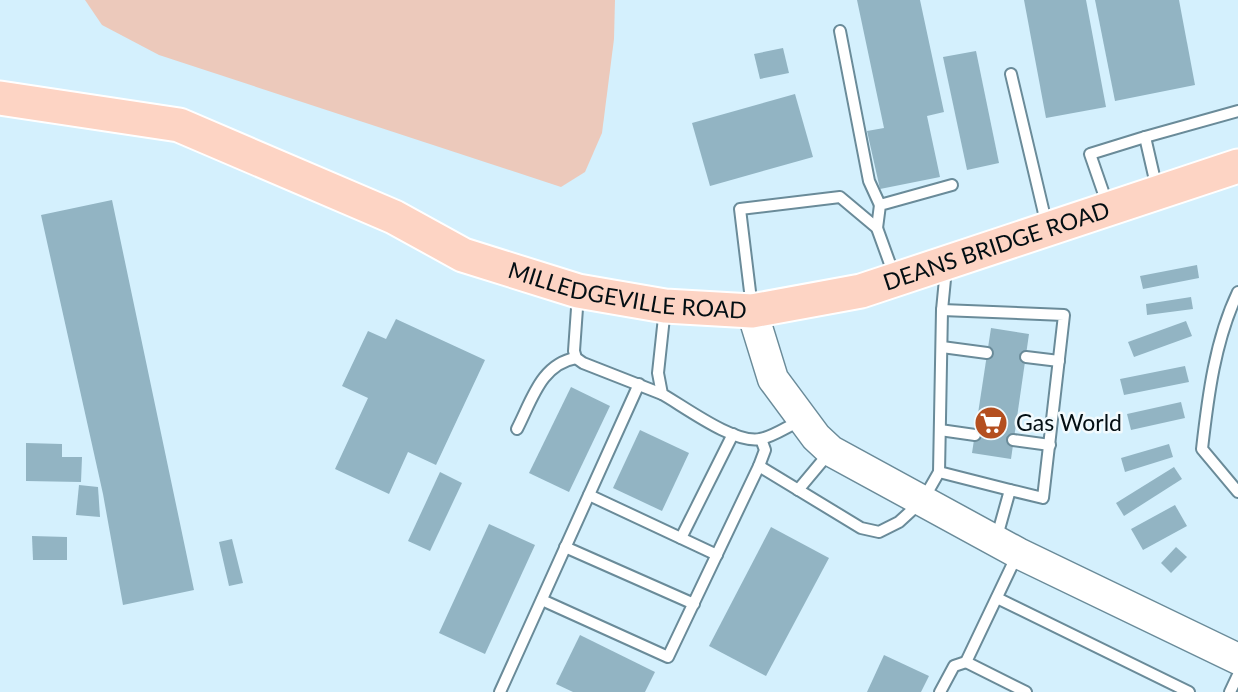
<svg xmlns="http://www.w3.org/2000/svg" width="1238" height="692" viewBox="0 0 1238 692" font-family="Lato,sans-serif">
	<rect width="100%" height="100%" fill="#d4f0fd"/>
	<!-- green -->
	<polygon fill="#ecc9bb" points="85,0 615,0 614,39 602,133 585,172 561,187 159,55 102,25"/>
	<!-- building -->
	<g fill="#92b4c3">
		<polygon points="857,0 920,0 944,112 927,116 940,177 880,189 867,131 884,128"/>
		<polygon points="1024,0 1086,0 1106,107 1046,118"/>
		<polygon points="1095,0 1179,0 1195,85 1115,101"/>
		<polygon points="783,48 789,73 760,79 754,54"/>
		<polygon points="976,51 999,163 967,170 943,57"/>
		<polygon points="795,94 813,157 710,186 692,123"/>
		<polygon points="112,200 194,590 123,605 103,494 41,215"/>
		<polygon points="1197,265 1199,278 1143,289 1140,276"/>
		<polygon points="1191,297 1193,309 1147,315 1146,304"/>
		<polygon points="396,319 485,360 436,465 408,452 389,494 335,469 368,398 342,386 368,331 386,339"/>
		<polygon points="1186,321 1192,336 1134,357 1128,342"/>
		<polygon points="991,328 1029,334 1011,459 972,453"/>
		<polygon points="1185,366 1189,382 1124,395 1120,379"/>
		<polygon points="571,387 610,406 569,492 529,473"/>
		<polygon points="1181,402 1185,418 1131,430 1127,414"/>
		<polygon points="640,430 689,453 662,511 613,488"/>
		<polygon points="26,443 62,444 62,457 82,457 81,482 26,481"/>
		<polygon points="1169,444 1173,457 1125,472 1121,458"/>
		<polygon points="1174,467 1182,479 1124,516 1116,503"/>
		<polygon points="440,472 462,483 430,551 408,541"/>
		<polygon points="79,485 98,487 100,517 76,515"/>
		<polygon points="1175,505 1187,526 1143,550 1131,529"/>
		<polygon points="489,524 535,545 485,654 439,633"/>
		<polygon points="771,527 829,558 766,676 709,646"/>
		<polygon points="32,536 67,537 67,560 33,560"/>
		<polygon points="232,539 243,583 229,586 219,542"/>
		<polygon points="1176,547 1187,557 1171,573 1161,563"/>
		<polygon points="580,635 655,672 645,692 573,692 556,684"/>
		<polygon points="884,655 929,676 921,692 867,692"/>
	</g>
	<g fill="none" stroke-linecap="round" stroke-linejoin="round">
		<defs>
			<g id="lane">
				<polyline points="840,31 869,181 880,205"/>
				<polyline points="1011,74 1047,226"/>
				<polyline points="1157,189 1145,137 1238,111"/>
				<polyline points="1108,206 1090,154 1145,137"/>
				<polyline points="877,228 880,205 952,185"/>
				<path d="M1238 292C1215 340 1208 396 1202 449L1238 492"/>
				<polyline points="578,294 574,351 576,358 583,363 662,394"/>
				<path d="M665 308 658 373 662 394C685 407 734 444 760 439 773 437 788 426 800 421"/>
				<polyline points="752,308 740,209 840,197 877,228 894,275"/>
				<polyline points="942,310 1064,315 1043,498 1010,490 996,540"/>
				<polyline points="942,347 987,353"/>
				<polyline points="1026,357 1059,361"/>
				<path d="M517 429C532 400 541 364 576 358"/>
				<polyline points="940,430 975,435"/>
				<polyline points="1013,440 1050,445"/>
				<polyline points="759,466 861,528 879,532 899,522 923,500 939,472 942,310 946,269"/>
				<polyline points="939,472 1010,490"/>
				<polyline points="798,490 829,453"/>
				<polyline points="589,495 717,555"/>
				<polyline points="681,538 733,434"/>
				<polyline points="565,547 694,604"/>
				<polyline points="1017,555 966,662 1026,692"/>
				<polyline points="997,598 1189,692"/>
				<polyline points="542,600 668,657 759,466 765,450 761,439"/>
				<polyline points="500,692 639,384"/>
				<polyline points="940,692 954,666 966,662"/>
				<polyline points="1230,692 1238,675"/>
			</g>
			<polyline id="secondary" points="752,311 773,379 816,437 831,451 1018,553 1238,659"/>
			<g id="primary">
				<path id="s1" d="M0 98 179 125 394 217 463 255 578 291 665 306 752 311 861 291 1238 166"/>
			</g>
		</defs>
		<!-- lane casing -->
		<use href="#lane" stroke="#6a8b99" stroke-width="14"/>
		<!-- secondary casing -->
		<use href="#secondary" stroke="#6a8b99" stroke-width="33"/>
		<!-- primary casing -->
		<use href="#primary" stroke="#fff" stroke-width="37"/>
		<!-- lane -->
		<use href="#lane" stroke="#fff" stroke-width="10"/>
		<!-- secondary -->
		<use href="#secondary" stroke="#fff" stroke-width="30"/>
		<!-- primary -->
		<use href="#primary" stroke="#fdd4c4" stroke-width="33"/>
	</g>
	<!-- icons -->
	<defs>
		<symbol id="supermarket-disc" viewBox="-11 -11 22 22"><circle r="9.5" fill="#b44f1f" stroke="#f2fafd"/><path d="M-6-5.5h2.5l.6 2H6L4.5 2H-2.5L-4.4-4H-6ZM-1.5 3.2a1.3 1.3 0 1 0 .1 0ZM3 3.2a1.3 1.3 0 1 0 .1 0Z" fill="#fff"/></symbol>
	</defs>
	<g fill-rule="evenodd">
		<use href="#supermarket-disc" x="972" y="404" width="38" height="38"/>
	</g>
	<g text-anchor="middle" stroke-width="5" stroke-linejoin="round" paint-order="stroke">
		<!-- street labels -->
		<g font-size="23" fill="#030e13" stroke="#f2fafd">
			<text dy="8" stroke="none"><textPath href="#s1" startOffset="1043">DEANS BRIDGE ROAD</textPath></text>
			<text dy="8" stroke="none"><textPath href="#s1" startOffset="663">MILLEDGEVILLE ROAD</textPath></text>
		</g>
		<!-- poi labels -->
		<g font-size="23" fill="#030e13" stroke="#f2fafd" text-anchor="start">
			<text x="1016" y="431">Gas World</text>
		</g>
	</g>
</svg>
